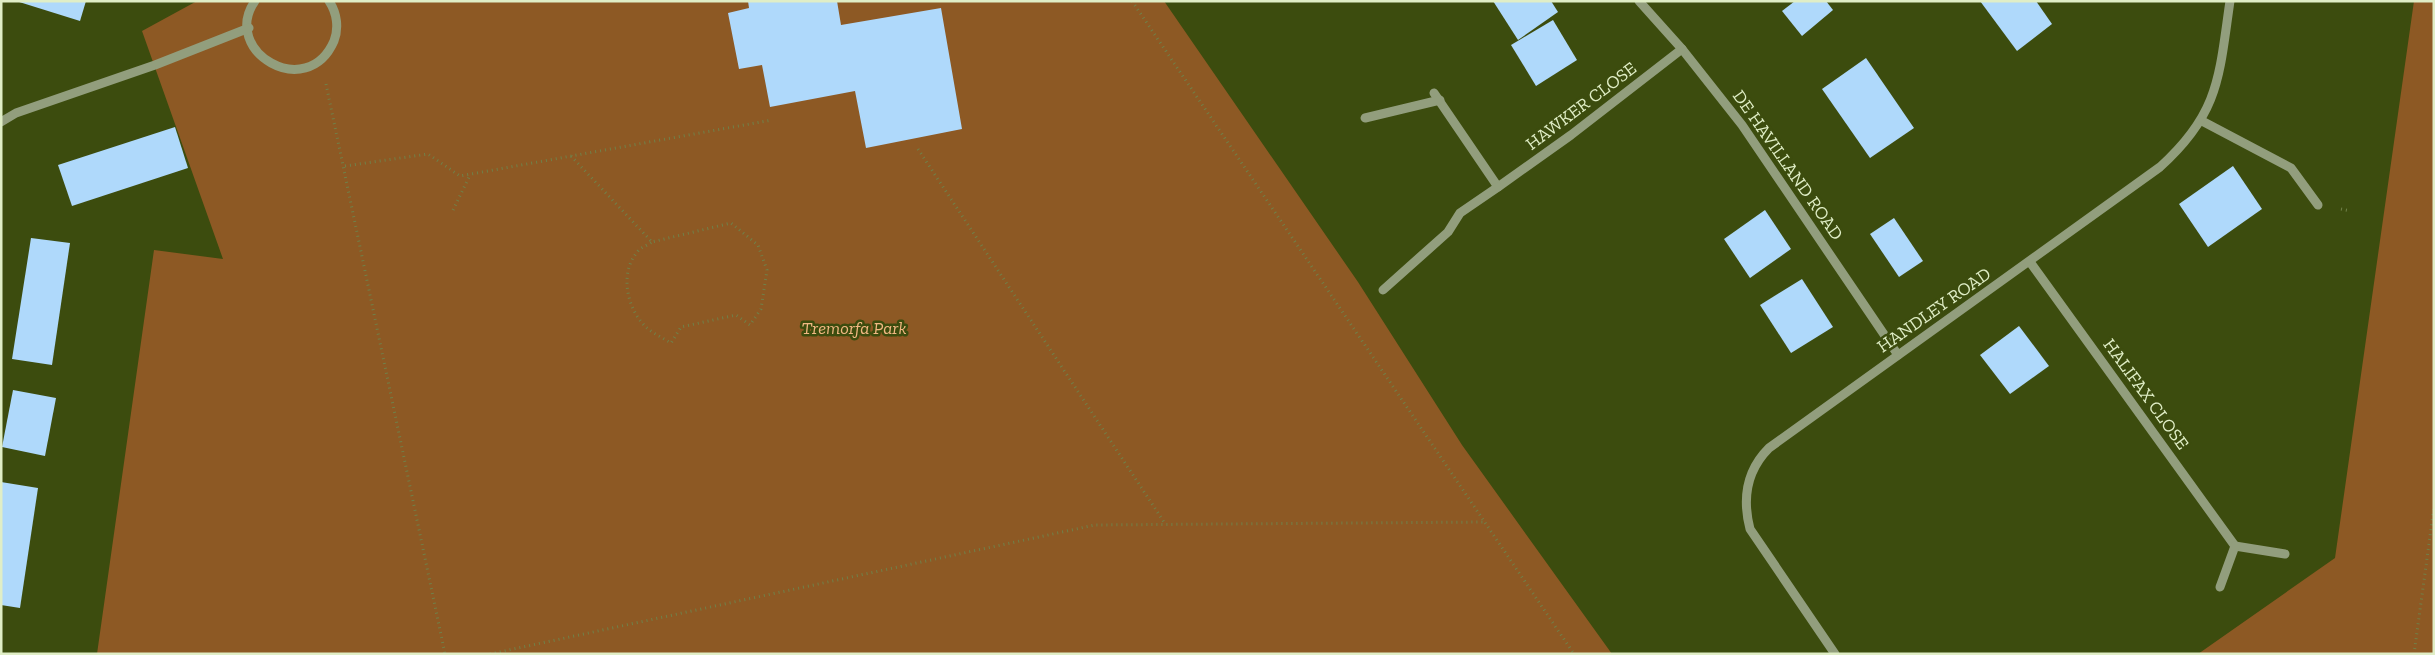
<svg xmlns="http://www.w3.org/2000/svg" width="2435" height="655" viewBox="0 0 2435 655" font-family="'Zilla Slab',serif">
	<rect width="100%" height="100%" fill="#3c4c0e"/>
	<!-- green -->
	<g fill="#8d5924">
		<polygon points="197,1 1164,1 1358,282 1462,445 1612,654 97,654 154,250 223,259 142,31"/>
		<polygon points="2414,1 2434,1 2434,654 2198,654 2335,558"/>
	</g>
	<!-- building -->
	<g fill="#afd9fb">
		<polygon points="16,1 86,1 80,21"/>
		<polygon points="748,1 837,1 841,25 941,8 962,129 866,148 855,91 770,107 762,65 739,69 728,13 749,8"/>
		<polygon points="1493,1 1551,1 1558,12 1518,40"/>
		<polygon points="1795,1 1826,1 1833,10 1802,36 1782,11"/>
		<polygon points="1980,1 2036,1 2052,24 2017,51"/>
		<polygon points="1553,20 1577,60 1536,86 1511,45"/>
		<polygon points="1866,58 1914,128 1870,158 1822,89"/>
		<polygon points="175,127 188,168 72,206 58,165"/>
		<polygon points="2233,166 2262,209 2208,247 2179,204"/>
		<polygon points="1765,210 1791,249 1750,278 1724,239"/>
		<polygon points="1894,218 1923,261 1899,277 1870,234"/>
		<polygon points="31,238 70,243 52,365 12,359"/>
		<polygon points="1802,279 1833,327 1791,353 1760,305"/>
		<polygon points="2019,326 2049,366 2010,394 1980,355"/>
		<polygon points="13,390 56,398 45,456 2,447"/>
		<polygon points="1,482 38,488 20,608 1,605"/>
	</g>
	<g fill="none" stroke-linecap="round" stroke-linejoin="round">
		<!-- path -->
		<g stroke="#708049" stroke-width="3" stroke-dasharray="1 4" stroke-linecap="butt">
			<polyline points="1132,1 1574,654"/>
			<polyline points="326,84 445,654"/>
			<polyline points="918,149 1164,522"/>
			<path d="M571 156 652 242 731 223 758 245 767 270 761 309 750 325 736 315 681 327 671 343C663 338 654 334 647 328 627 310 618 272 639 250 642 247 648 245 652 242"/>
			<polyline points="345,166 428,154 460,176 772,120"/>
			<polyline points="2341,209 2350,211"/>
			<polyline points="453,210 470,175"/>
			<polyline points="490,654 1095,525 1484,522"/>
			<polyline points="2414,654 2434,507"/>
		</g>
		<!-- minor -->
		<g stroke="#929e7d" stroke-width="9">
			<path d="M255 1C220 51 307 103 334 41 339 28 337 13 329 1"/>
			<polyline points="1639,1 1682,49 1742,125 1898,355"/>
			<polyline points="1434,93 1498,187 1571,135 1682,49"/>
			<polyline points="1365,118 1440,100"/>
			<polyline points="2202,121 2291,168 2318,205"/>
			<polyline points="1,122 16,113 155,65 249,28"/>
			<polyline points="2030,262 2235,546"/>
			<polyline points="1383,290 1448,232 1460,213 1498,187"/>
			<polyline points="2235,546 2285,554"/>
			<polyline points="2220,587 2235,546"/>
			<path d="M1835 654 1750 529C1742 498 1746 471 1769 448L2160 167C2220 113 2219 76 2230 1"/>
		</g>
	</g>
	<g text-anchor="middle" stroke-width="5" stroke-linejoin="round" paint-order="stroke">
		<!-- street labels -->
		<g font-size="18" fill="#e0eec6" stroke="#3c4c0e">
			<text transform="translate(1581 106) rotate(-37)" y="6">HAWKER CLOSE</text>
			<text transform="translate(1788 165) rotate(55)" y="6">DE HAVILLAND ROAD</text>
			<text transform="translate(1934 310) rotate(-35)" y="6">HANDLEY ROAD</text>
			<text transform="translate(2146 394) rotate(54)" y="6">HALIFAX CLOSE</text>
		</g>
		<!-- park labels -->
		<g font-size="18" font-style="italic" fill="#f2b883" stroke="#3c4c0e">
			<text x="854" y="334">Tremorfa Park</text>
		</g>
	</g>
	<!-- border -->
	<rect width="2435" height="655" fill="none" stroke="#e0eec6" stroke-width="5"/>
</svg>
